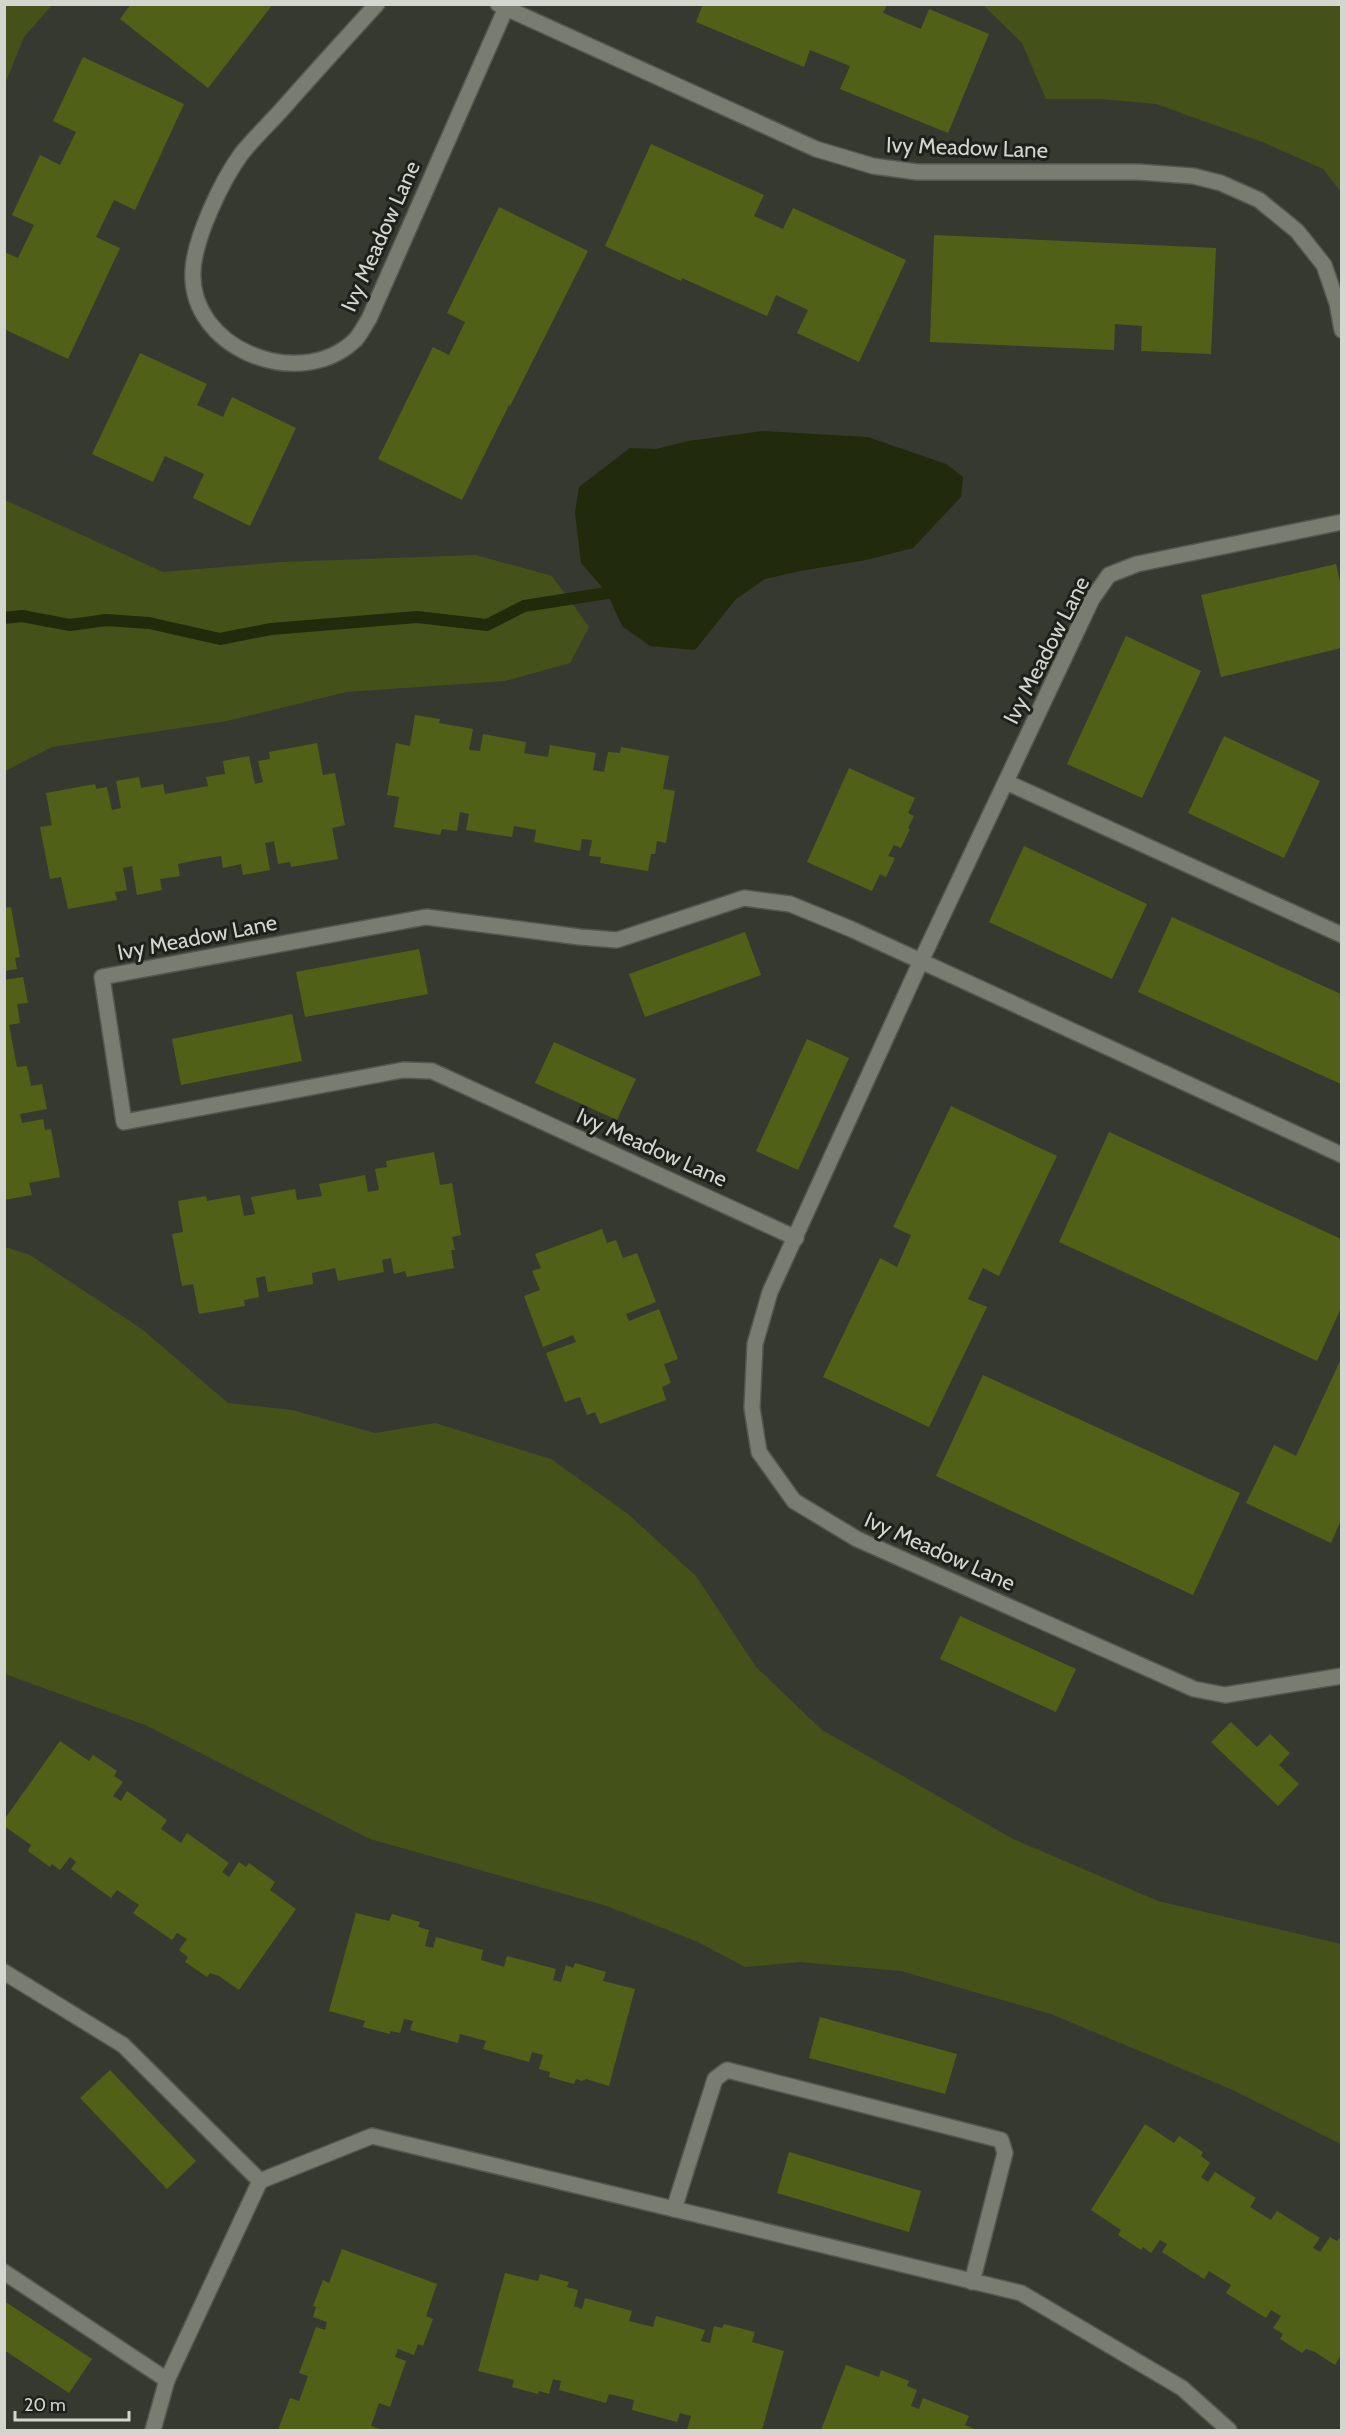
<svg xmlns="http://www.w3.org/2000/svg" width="1346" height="2435" viewBox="0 0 1346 2435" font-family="Cabin,sans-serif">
	<rect width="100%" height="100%" fill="#363930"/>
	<!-- green -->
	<g fill="#445219">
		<polygon points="5,4 52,5 24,37 5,84"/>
		<polygon points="983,5 1341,5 1341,192 1323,169 1265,143 1156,104 1102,99 1046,99 1022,43"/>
		<polygon points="5,500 163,572 282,562 476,555 552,576 589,627 570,663 505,681 346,692 227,721 52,747 5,771"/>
		<polygon points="5,1247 30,1255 143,1330 228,1403 292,1410 375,1433 435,1423 551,1459 628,1514 696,1576 756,1667 822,1730 1013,1839 1158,1901 1341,1944 1341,2144 1233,2090 1051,2014 901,1971 799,1962 745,1967 698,1942 607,1906 370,1839 145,1725 5,1674"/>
	</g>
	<!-- water -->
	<polygon fill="#222a0c" points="763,431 868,437 946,464 963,477 961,497 913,548 866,560 800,571 765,579 736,599 695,650 650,646 622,626 607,593 581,563 575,512 579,487 630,448 656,449 688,441"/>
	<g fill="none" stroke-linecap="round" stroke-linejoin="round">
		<!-- stream -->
		<polyline stroke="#222a0c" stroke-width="12" points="4,618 22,616 70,625 106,620 149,623 220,639 271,629 417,617 487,625 524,606 607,593 619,586"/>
	</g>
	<!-- building -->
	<g fill="#506117">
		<polygon points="131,4 273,4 208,88 120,19"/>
		<polygon points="703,4 887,4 883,13 921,29 929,9 989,34 948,133 840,89 850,66 810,50 804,67 696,22"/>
		<polygon points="83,57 184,104 135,210 114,200 96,237 120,248 68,359 4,329 4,252 18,258 34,225 12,215 40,155 60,165 76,132 53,121"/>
		<polygon points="651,144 764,195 754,216 783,229 793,208 906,260 859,362 797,333 808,310 776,295 767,316 682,278 681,281 605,246"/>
		<polygon points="499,207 588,251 510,406 509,405 462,500 378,459 433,347 449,355 465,322 447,313"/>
		<polygon points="934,235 1216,248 1211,354 1141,351 1142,326 1115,324 1114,350 930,342"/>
		<polygon points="140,353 207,384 197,405 223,417 232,397 296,428 250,526 193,498 204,474 165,456 153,482 92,454"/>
		<polygon points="1336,564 1341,586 1341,648 1221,677 1201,595"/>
		<polygon points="1126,636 1201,671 1142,798 1067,764"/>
		<polygon points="415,715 440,719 439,723 473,729 469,750 480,751 483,734 526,742 524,753 535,755 548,757 550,745 596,753 593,770 604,772 608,752 620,753 621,747 669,756 663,789 675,791 666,843 657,841 655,854 651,854 648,871 600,863 601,857 589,856 592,840 582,839 580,851 534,842 536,830 514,826 512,837 466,830 469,814 460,812 457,831 442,829 440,835 394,827 399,797 387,795 396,743 410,746"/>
		<polygon points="1224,736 1320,781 1284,858 1188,813"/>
		<polygon points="317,743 323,775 335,773 345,825 332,828 338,859 291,867 290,862 278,864 274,841 265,843 270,870 243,875 241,864 223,868 221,856 197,860 178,864 180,876 160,879 162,890 137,895 132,866 123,868 127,890 115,892 117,900 68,909 61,877 50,879 40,827 52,825 46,793 95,784 96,789 107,787 112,810 121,808 116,781 139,777 141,788 163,784 165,794 208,786 206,777 225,774 223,761 249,756 255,784 263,782 258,761 270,759 269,752"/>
		<polygon points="849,768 915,798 908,813 914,816 908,828 910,829 901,848 894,845 888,856 895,858 886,877 880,874 872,891 807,862"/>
		<polygon points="1024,846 1147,904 1112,979 989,922"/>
		<polygon points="11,907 20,957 15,958 17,969 4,971 4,908"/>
		<polygon points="1172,917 1341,994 1341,1084 1138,992"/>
		<polygon points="745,932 761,975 645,1017 629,974"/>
		<polygon points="419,949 428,994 305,1017 296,972"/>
		<polygon points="23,977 28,1003 17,1004 20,1023 9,1025 17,1067 27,1066 31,1086 42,1084 47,1109 20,1114 22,1123 43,1119 45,1130 51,1129 60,1177 29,1183 32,1195 4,1200 4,980"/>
		<polygon points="292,1014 302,1061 181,1085 172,1039"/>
		<polygon points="807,1039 849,1058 798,1170 756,1151"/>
		<polygon points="554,1042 636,1079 617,1120 535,1083"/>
		<polygon points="951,1106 1057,1156 999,1276 983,1268 968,1299 987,1307 929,1427 823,1377 880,1258 897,1267 911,1235 893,1227"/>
		<polygon points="1109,1132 1341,1239 1341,1308 1317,1361 1059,1242"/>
		<polygon points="434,1152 440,1185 452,1183 461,1235 452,1237 455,1250 451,1250 454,1268 407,1277 405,1271 394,1274 391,1258 382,1260 384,1272 338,1281 335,1268 312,1273 313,1284 268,1292 265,1276 256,1278 259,1297 244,1300 245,1306 199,1314 193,1284 182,1286 172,1234 183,1232 178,1201 206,1196 207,1201 240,1195 244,1216 255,1214 251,1197 295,1189 297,1200 322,1196 319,1184 365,1175 368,1192 379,1190 375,1169 387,1167 386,1161"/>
		<polygon points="602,1229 607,1243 616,1240 623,1258 637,1253 656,1302 626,1314 629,1321 659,1309 678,1359 664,1364 671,1383 662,1387 666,1400 600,1424 595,1412 587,1415 580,1397 565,1402 546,1353 576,1342 573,1335 543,1347 524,1296 540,1290 532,1271 541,1268 535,1254"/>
		<polygon points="1341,1359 1341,1520 1331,1543 1246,1503 1274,1445 1296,1456"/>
		<polygon points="983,1375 1240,1493 1193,1595 936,1476"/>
		<polygon points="960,1616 1076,1669 1056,1712 940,1659"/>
		<polygon points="1231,1722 1257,1747 1270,1734 1290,1753 1279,1765 1299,1784 1278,1806 1211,1742"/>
		<polygon points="60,1741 89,1761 93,1755 117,1771 114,1776 123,1782 113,1796 121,1801 127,1791 167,1820 161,1829 181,1843 187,1833 229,1863 222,1872 229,1877 239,1862 246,1867 249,1863 275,1882 270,1890 296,1909 239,1990 219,1976 210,1973 207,1977 185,1962 188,1957 179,1950 187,1939 177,1933 172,1940 133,1913 139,1905 117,1890 111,1898 71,1869 76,1862 70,1857 60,1870 52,1864 50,1867 28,1851 31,1845 4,1826 4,1820"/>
		<polygon points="356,1913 389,1921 392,1914 420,1922 418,1927 429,1930 425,1946 433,1948 436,1937 483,1950 481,1960 504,1967 507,1956 556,1969 553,1980 561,1982 566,1965 573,1968 575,1963 606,1972 603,1981 635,1989 609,2086 586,2079 582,2081 576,2079 574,2084 549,2077 550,2072 539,2069 543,2055 532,2052 529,2062 483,2049 486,2041 460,2034 458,2043 410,2030 413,2021 404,2019 400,2033 390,2031 390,2034 363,2027 365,2021 329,2011"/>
		<polygon points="820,2017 957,2054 945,2094 809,2058"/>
		<polygon points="110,2070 196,2161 167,2189 80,2098"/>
		<polygon points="1145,2124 1174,2143 1179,2136 1203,2152 1201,2156 1210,2163 1201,2177 1208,2182 1215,2172 1256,2198 1250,2207 1271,2220 1277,2211 1320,2238 1313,2248 1320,2252 1330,2237 1337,2241 1339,2238 1341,2239 1341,2355 1335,2365 1315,2352 1306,2349 1302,2353 1280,2339 1283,2334 1273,2328 1281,2316 1271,2310 1266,2318 1226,2293 1231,2285 1209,2271 1204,2279 1162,2252 1167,2244 1160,2240 1151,2253 1143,2247 1141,2250 1118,2235 1121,2230 1091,2210"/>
		<polygon points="789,2152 921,2191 909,2232 777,2193"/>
		<polygon points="342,2249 437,2284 426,2316 433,2319 423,2346 418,2344 414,2355 398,2349 395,2357 406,2361 390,2407 379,2403 371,2426 383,2430 278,2430 290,2398 299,2401 308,2376 299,2373 316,2327 325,2330 327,2322 313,2317 316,2307 313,2306 323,2280 329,2283"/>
		<polygon points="505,2273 538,2281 540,2274 569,2282 567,2287 578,2290 574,2306 582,2309 585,2298 632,2311 629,2321 653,2327 656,2316 705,2330 701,2341 710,2343 714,2326 722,2328 724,2324 755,2332 752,2342 784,2351 762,2430 687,2430 691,2416 680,2413 677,2422 632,2410 634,2400 609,2394 606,2403 559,2390 561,2381 553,2379 549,2394 539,2391 538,2394 512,2387 514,2380 478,2371"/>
		<polygon points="4,2301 92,2359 69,2393 4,2350"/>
		<polygon points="846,2365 879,2377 881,2370 909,2381 907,2386 917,2390 911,2406 919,2409 923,2398 969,2416 965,2425 977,2430 821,2430"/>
	</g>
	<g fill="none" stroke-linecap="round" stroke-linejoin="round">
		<defs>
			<g id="minor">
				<path d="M377 4C346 38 315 72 285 106 271 122 255 137 242 153 222 180 195 237 193 270 188 348 297 392 353 342 360 336 364 326 369 319L506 8 498 4"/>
				<polyline points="506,8 816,149 873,166 917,172 1138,172 1193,176 1221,183 1259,200 1297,231 1324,265 1337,303 1342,330"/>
				<polyline points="1342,522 1137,564 1109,575 1092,599 921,961 770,1292 755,1344 752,1408 759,1452 794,1501 857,1539 1194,1689 1225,1695 1342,1676"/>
				<polyline points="1006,782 1342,935"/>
				<polyline points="796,1238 432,1071 403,1070 124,1122 102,977 426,917 580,937 617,940 744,898 790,904 851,929 1342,1155"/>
				<polyline points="4,1972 123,2045 260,2181 167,2380 153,2430"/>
				<polyline points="260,2181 372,2136 1021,2293 1182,2388 1229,2430"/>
				<polyline points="674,2209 715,2079 727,2070 1001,2140 1005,2153 972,2282"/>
				<polyline points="4,2272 167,2380"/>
			</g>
		</defs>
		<!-- minor casing -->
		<use href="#minor" stroke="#54574f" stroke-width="18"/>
		<!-- minor -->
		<use href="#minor" stroke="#797c71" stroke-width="15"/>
	</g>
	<g text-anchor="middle" stroke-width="6" stroke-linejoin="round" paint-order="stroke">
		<!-- street labels -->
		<g font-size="22" fill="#d3d5cf" stroke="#1e201b">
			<text transform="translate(967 147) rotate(2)" y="8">Ivy Meadow Lane</text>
			<text transform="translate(380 236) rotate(-66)" y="8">Ivy Meadow Lane</text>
			<text transform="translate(1046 650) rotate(-63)" y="8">Ivy Meadow Lane</text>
			<text transform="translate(197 937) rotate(-11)" y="8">Ivy Meadow Lane</text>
			<text transform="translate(652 1147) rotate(24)" y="8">Ivy Meadow Lane</text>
			<text transform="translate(940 1551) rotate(24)" y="8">Ivy Meadow Lane</text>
		</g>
	</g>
	<!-- border -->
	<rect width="1346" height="2435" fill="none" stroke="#d3d5cf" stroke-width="12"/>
	<!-- scale -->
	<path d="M15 2411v9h114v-9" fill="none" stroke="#d3d5cf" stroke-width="3"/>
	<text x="24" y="2411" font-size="18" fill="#d3d5cf" stroke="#1e201b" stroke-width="4.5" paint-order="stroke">20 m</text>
</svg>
